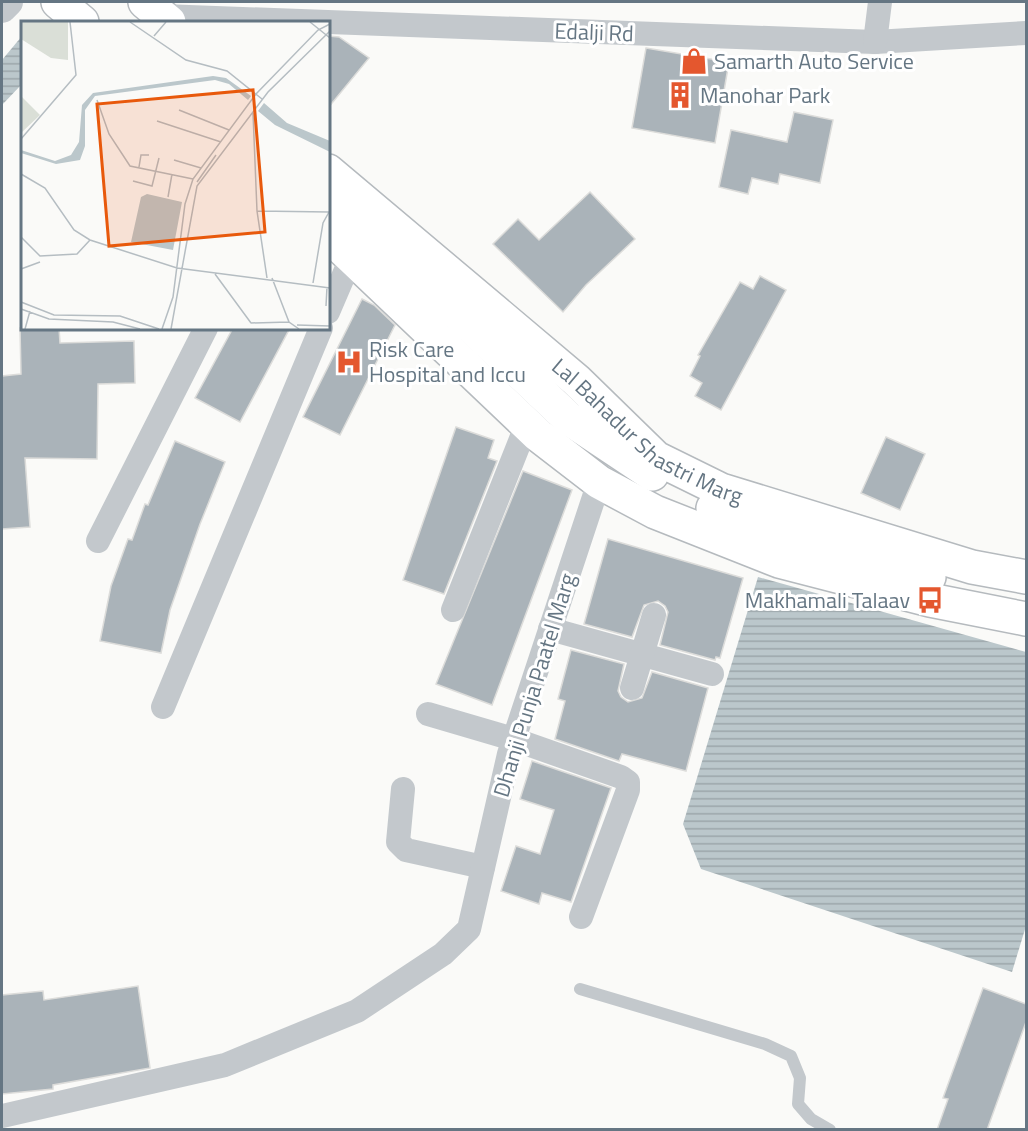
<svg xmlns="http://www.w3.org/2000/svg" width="1028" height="1131" viewBox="0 0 1028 1131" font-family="'Titillium Web',sans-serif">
	<defs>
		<pattern id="water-rules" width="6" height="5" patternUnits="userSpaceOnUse" patternTransform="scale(1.5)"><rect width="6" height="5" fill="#bbc7cb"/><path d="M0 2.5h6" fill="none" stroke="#9ca6aa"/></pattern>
	</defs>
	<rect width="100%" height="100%" fill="#fafaf8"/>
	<!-- water -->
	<g fill="url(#water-rules)">
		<polygon points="22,36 22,84 2,105 2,60"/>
		<polygon points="758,577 1026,652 1026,926 1012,972 701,869 683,824"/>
	</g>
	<!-- building -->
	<g fill="#aab3b9" stroke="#dcdcda" stroke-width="1.5">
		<polygon points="328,36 339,37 369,58 328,108"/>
		<polygon points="646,48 729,62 715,143 632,128"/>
		<polygon points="794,112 833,120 820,183 780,174 778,184 752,178 748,194 719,187 731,130 787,142"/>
		<polygon points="590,192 635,239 586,285 563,312 493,244 518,219 539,240"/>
		<polygon points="760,276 786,290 721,410 695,396 702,383 690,376 700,356 698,355 740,282 753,289"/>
		<polygon points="362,299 374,305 395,325 340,435 303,417"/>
		<polygon points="20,328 59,328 60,343 134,341 135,383 98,384 97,459 25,458 30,527 2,529 2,376 21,374"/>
		<polygon points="233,328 290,328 240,422 195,398"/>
		<polygon points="456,427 494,440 488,458 497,461 444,594 403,580"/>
		<polygon points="886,437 925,454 900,510 861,493"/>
		<polygon points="175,441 225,462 200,524 170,610 161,653 100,641 111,586 128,539 132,540 145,504 148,505"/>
		<polygon points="523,471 572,490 492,705 436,684"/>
		<polygon points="608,539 743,578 720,658 716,657 715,660 660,645 668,612 665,606 658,601 644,605 632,637 584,624"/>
		<polygon points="571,650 624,664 618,691 621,697 628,702 642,698 652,672 708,688 686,771 622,754 619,761 555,739 565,701 558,699"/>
		<polygon points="532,761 611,788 571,902 542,893 539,904 501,891 516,846 540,854 554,810 520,799"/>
		<polygon points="138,986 150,1068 53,1085 53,1089 2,1094 2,995 43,991 44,1000"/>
		<polygon points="983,988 1026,1004 1026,1022 987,1130 937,1130 948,1099 943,1098"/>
	</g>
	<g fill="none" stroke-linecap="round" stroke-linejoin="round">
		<defs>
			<g id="primary">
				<polyline points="58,2 82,22"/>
				<polyline points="145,2 169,22"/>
				<path id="s1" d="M328 171 576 380 656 458 721 490 972 567 1026 577"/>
				<polyline points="328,210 408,267 568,418 652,474"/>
				<polyline points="328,235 538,435 599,482 655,512 779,561 930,600 1026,619"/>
				<polyline points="713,508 736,521 929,577"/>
			</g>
		</defs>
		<!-- primary casing -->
		<use href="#primary" stroke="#b5babe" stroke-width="36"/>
		<!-- service -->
		<polyline stroke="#c3c8cc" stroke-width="12" points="580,989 765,1044 791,1056 800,1078 798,1104 811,1119 830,1130"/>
		<!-- minor -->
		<g stroke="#c3c8cc" stroke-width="24">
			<polyline points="162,16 875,42 1026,33"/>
			<polyline points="875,42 880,2"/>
			<polyline points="328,312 352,256"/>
			<polyline points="98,541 206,328"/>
			<polyline points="453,610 527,424"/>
			<polyline points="550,629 712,674"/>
			<polyline points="632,688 654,615"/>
			<polyline points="163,707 321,328"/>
			<polyline points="428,714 513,739 621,777 628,782 628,790 581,917"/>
			<polyline points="403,789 398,842 406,850 483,867"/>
			<polyline points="2,1116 225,1065 357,1011 443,954 469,929 509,754 599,482"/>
		</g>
		<!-- tertiary -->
		<polyline stroke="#c3c8cc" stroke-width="30" points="2,8 8,2"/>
		<!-- primary -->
		<use href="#primary" stroke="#fff" stroke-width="33"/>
	</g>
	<!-- icons -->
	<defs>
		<symbol id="shop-bare" viewBox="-9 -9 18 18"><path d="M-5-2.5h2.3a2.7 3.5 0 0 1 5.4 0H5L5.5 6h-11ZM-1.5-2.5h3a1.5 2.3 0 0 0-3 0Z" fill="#e4572e" stroke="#fff" stroke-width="2.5" paint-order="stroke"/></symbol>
		<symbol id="building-bare" viewBox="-9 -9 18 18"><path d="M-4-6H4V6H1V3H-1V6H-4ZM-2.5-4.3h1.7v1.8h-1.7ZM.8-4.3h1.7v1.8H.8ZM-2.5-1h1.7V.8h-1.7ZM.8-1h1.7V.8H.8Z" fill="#e4572e" stroke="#fff" stroke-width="2.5" paint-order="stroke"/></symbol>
		<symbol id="hospital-bare" viewBox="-9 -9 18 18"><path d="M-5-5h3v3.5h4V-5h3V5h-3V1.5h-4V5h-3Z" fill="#e4572e" stroke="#fff" stroke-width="2.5" paint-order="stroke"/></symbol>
		<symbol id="bus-bare" viewBox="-9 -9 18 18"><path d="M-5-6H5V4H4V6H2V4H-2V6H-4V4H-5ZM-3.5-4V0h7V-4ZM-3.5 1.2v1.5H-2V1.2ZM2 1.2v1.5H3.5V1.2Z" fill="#e4572e" stroke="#fff" stroke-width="2.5" paint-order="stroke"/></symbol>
	</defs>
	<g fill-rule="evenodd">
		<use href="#shop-bare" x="675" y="42" width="38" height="38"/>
		<use href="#building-bare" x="661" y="76" width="38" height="38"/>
		<use href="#hospital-bare" x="330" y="343" width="38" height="38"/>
		<use href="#bus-bare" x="911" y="581" width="38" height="38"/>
	</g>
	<g text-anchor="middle" stroke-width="6" stroke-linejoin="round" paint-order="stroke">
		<!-- street labels -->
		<g font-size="22" fill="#657683" stroke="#fff">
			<text transform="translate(594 32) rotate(2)" y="8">Edalji Rd</text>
			<text dy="8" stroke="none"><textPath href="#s1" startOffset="414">Lal Bahadur Shastri Marg</textPath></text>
			<text transform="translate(534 685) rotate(-73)" y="8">Dhanji Punja Paatel Marg</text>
		</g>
		<!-- poi labels -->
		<g font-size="22" fill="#657683" stroke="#fff" text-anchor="start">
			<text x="714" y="69">Samarth Auto Service</text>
			<text x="700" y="103">Manohar Park</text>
			<text x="369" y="357">Risk Care<tspan x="369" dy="25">Hospital and Iccu</tspan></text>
			<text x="910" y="608" text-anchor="end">Makhamali Talaav</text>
		</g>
	</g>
	<!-- overview -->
	<g transform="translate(21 21)">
		<rect width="309" height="309" fill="#fafaf8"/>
		<path d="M0 1H47V39L30 37 0 18ZM0 75 19 94 0 112Z" fill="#dadfd7"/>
		<path d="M192 55 205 57 230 75 227 79 208 63 194 59 74 75 64 89V125L59 139 35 143 0 132V129L34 140 50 134 58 121 61 84 72 72ZM243 82 266 102 309 120V131L254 104 237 90ZM126 173 161 181 152 229 110 221 120 176Z" fill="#bbc7cb"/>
		<path fill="none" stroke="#b5bdc2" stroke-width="1.5" d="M109 1 165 39 206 50 241 78M289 1 309 17M133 15 145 1M76 79 88 113 109 145 172 158M158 89 208 109M232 92 236 190 246 257M136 100 200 121M0 118 55 54 49 1M153 139 180 147M118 146 120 134H128M0 153 24 167 53 209 69 219 156 247 309 267M112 160 131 165 138 137M176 161 195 134M147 176 151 153M236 190 308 191M0 216 19 235 56 233 69 219M0 248 19 241M194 253 230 302M251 257 268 301 278 308M292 262 302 202 308 191M0 281 33 294 99 295 138 308M305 285 306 266M0 288 28 298 92 301 119 308M230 302 268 301M276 304 309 305M4 308 9 290M141 308 152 276 164 183 172 158 235 73 297 9 309 3M150 308 176 165 247 71 309 10"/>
		<path fill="#e8590c" fill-opacity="0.15" stroke="#e8590c" stroke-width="3" d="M232 69 244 211 88 225 76 83Z"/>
		<rect width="309" height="309" fill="none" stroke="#657683" stroke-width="3"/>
	</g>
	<!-- border -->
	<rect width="1028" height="1131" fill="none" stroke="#657683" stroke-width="6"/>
</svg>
